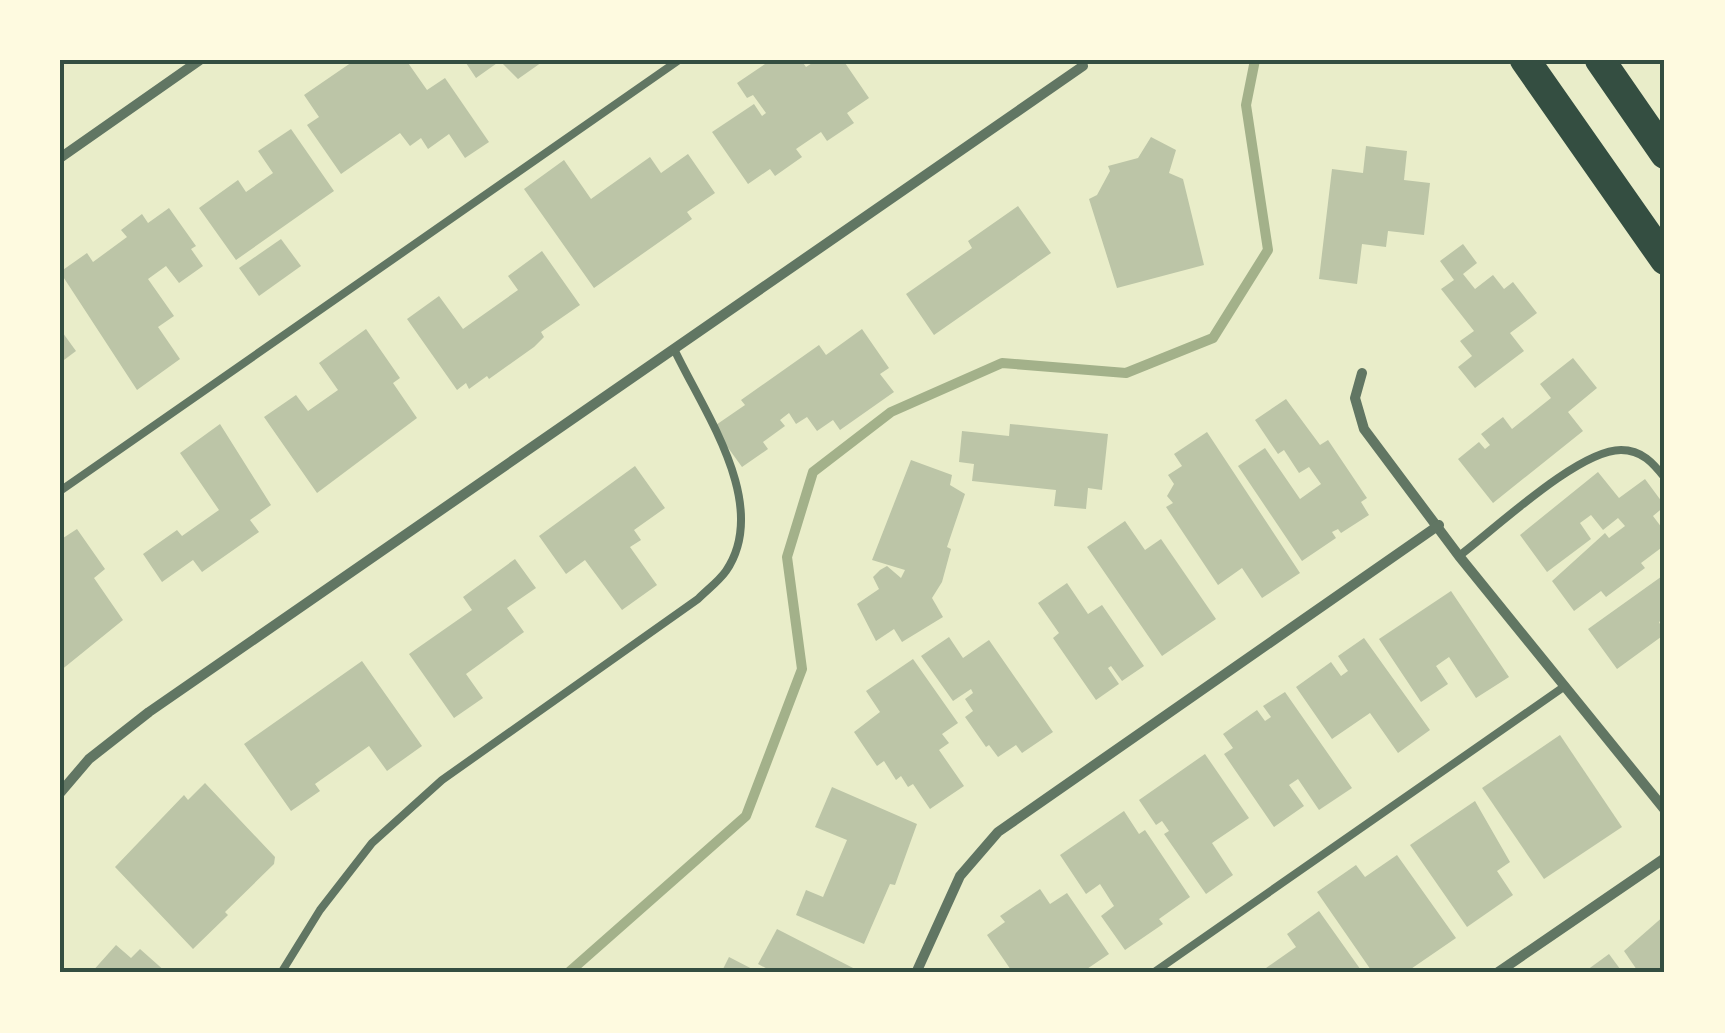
<svg xmlns="http://www.w3.org/2000/svg" width="1725" height="1033" viewBox="0 0 1725 1033" font-family="'PT Serif',serif">
	<rect width="100%" height="100%" fill="#e9edc9"/>
	<g fill="none" stroke-linecap="round" stroke-linejoin="round">
		<!-- stream -->
		<polyline stroke="#a3b18a" stroke-width="10" points="568,973 746,816 802,669 787,557 813,472 891,412 1002,363 1126,373 1213,338 1268,250 1246,105 1255,60"/>
	</g>
	<!-- building -->
	<g fill="#bcc5a7">
		<polygon points="355,60 406,60 427,90 445,78 489,142 465,158 449,134 428,149 421,138 410,146 400,133 341,174 307,125 319,117 304,95"/>
		<polygon points="464,60 545,60 518,79 500,61 476,78"/>
		<polygon points="771,60 801,60 806,67 817,60 843,60 869,98 847,113 854,123 827,141 821,132 796,149 802,157 775,176 770,169 748,184 712,132 754,104 762,116 766,113 753,95 747,98 737,83"/>
		<polygon points="291,129 334,191 236,260 199,208 238,180 246,192 273,173 258,151"/>
		<polygon points="1151,137 1176,150 1169,173 1183,179 1204,265 1117,288 1089,199 1097,195 1110,171 1108,166 1138,158"/>
		<polygon points="1366,146 1407,151 1404,180 1430,183 1424,235 1388,231 1386,247 1362,244 1357,284 1319,279 1332,169 1363,173"/>
		<polygon points="688,154 715,193 687,212 692,219 594,288 524,189 564,160 591,199 650,157 661,173"/>
		<polygon points="1018,206 1051,253 934,335 906,294 972,248 968,241"/>
		<polygon points="169,208 196,246 191,249 203,266 179,283 166,266 148,279 174,316 158,327 180,359 137,390 60,272 87,253 93,262 127,237 121,230 142,214 148,223"/>
		<polygon points="281,239 301,266 259,296 239,268"/>
		<polygon points="1463,244 1477,263 1463,274 1475,289 1493,275 1504,289 1513,282 1537,313 1510,333 1524,351 1475,388 1458,367 1472,356 1460,341 1474,331 1441,289 1454,280 1440,261"/>
		<polygon points="542,251 580,305 541,332 544,337 534,347 489,379 487,376 469,389 466,383 457,390 407,319 439,296 463,329 518,290 508,276"/>
		<polygon points="60,329 76,351 60,363"/>
		<polygon points="366,329 400,378 393,383 417,418 317,493 264,417 296,395 308,411 338,390 319,363"/>
		<polygon points="862,329 889,368 880,374 894,392 840,430 833,420 817,431 807,417 796,424 789,413 780,420 785,426 763,442 768,449 742,467 713,427 745,405 741,400 819,345 826,355"/>
		<polygon points="1573,358 1597,388 1568,412 1583,431 1493,503 1458,459 1479,442 1485,449 1490,445 1481,434 1503,417 1512,429 1551,398 1540,384"/>
		<polygon points="1286,399 1320,445 1328,440 1367,498 1361,502 1369,515 1341,533 1338,529 1332,532 1336,538 1302,561 1238,466 1265,448 1300,499 1321,484 1309,467 1299,473 1284,450 1278,454 1255,420"/>
		<polygon points="220,424 271,505 250,520 259,532 202,572 193,560 162,582 143,554 177,530 182,536 219,510 180,453"/>
		<polygon points="1010,424 1108,434 1102,490 1088,488 1086,509 1054,506 1056,490 972,481 974,464 959,462 962,431 1009,436"/>
		<polygon points="1207,432 1300,573 1262,598 1242,568 1218,585 1166,507 1173,503 1167,496 1174,484 1168,475 1182,466 1174,454"/>
		<polygon points="911,460 952,475 950,485 965,494 947,547 951,549 942,582 932,598 943,617 902,642 894,629 876,641 857,604 879,589 873,577 880,570 887,566 901,578 905,570 872,560"/>
		<polygon points="635,466 665,508 634,530 641,540 630,547 657,585 622,610 585,560 566,574 539,536"/>
		<polygon points="1598,472 1619,498 1645,479 1665,506 1653,516 1665,532 1665,545 1641,563 1645,568 1606,597 1601,591 1574,611 1552,581 1605,533 1609,538 1625,526 1618,518 1603,530 1591,515 1580,523 1591,539 1547,572 1520,535"/>
		<polygon points="1125,521 1145,550 1161,539 1216,619 1162,656 1087,547"/>
		<polygon points="77,529 105,569 94,578 123,620 60,671 60,540"/>
		<polygon points="515,559 536,588 507,608 524,632 466,674 483,698 454,718 409,654 472,610 463,597"/>
		<polygon points="1665,574 1665,618 1659,622 1665,634 1617,669 1588,629"/>
		<polygon points="1067,583 1088,614 1102,605 1144,666 1122,681 1111,666 1108,668 1119,684 1096,700 1053,638 1059,633 1038,603"/>
		<polygon points="1451,591 1509,677 1476,698 1449,657 1436,666 1448,684 1421,702 1379,639"/>
		<polygon points="949,637 963,658 989,640 1053,732 1022,753 1016,745 998,757 989,745 986,747 965,717 973,711 965,699 973,693 971,689 953,701 921,656"/>
		<polygon points="1364,638 1430,730 1398,753 1370,713 1332,739 1296,687 1331,662 1341,676 1348,671 1338,656"/>
		<polygon points="913,659 958,723 942,734 949,743 939,750 964,786 930,809 913,784 908,787 901,776 896,780 884,761 877,766 854,732 880,712 866,691"/>
		<polygon points="362,661 422,746 387,771 369,746 315,784 320,791 291,811 244,744"/>
		<polygon points="1285,692 1352,788 1319,810 1298,779 1289,785 1304,806 1274,827 1224,754 1233,748 1223,734 1257,710 1265,721 1271,717 1263,706"/>
		<polygon points="1560,735 1622,827 1544,879 1482,788"/>
		<polygon points="1205,754 1249,818 1212,843 1233,875 1206,894 1164,834 1169,831 1162,821 1156,825 1139,800"/>
		<polygon points="205,783 275,857 274,864 225,912 228,915 193,949 115,867 184,795 188,800"/>
		<polygon points="832,787 917,824 895,885 890,884 864,944 796,915 806,890 823,897 847,840 815,827"/>
		<polygon points="1475,801 1510,862 1497,871 1513,895 1467,927 1410,845"/>
		<polygon points="1124,811 1139,834 1145,830 1190,897 1159,919 1163,924 1125,950 1101,916 1114,906 1100,884 1086,894 1060,855"/>
		<polygon points="1397,855 1456,938 1405,973 1373,973 1317,892 1356,865 1365,877"/>
		<polygon points="1040,889 1050,904 1067,893 1109,954 1081,973 1013,973 987,935 1005,922 1000,916"/>
		<polygon points="1319,911 1363,973 1259,973 1296,947 1287,934"/>
		<polygon points="1665,915 1665,973 1639,973 1624,951"/>
		<polygon points="777,929 855,969 852,973 775,973 758,964"/>
		<polygon points="116,945 131,958 140,949 167,973 91,973"/>
		<polygon points="1609,954 1623,973 1583,973"/>
		<polygon points="729,957 760,973 721,973"/>
	</g>
	<g fill="none" stroke-linecap="round" stroke-linejoin="round">
		<!-- service -->
		<g stroke="#617663" stroke-width="8">
			<polyline points="60,491 679,60"/>
			<path d="M1459 556C1495 529 1578 450 1621 450 1642 450 1653 463 1665 478"/>
			<path d="M281 973 320 910 372 843 442 780 698 599C707 590 719 581 726 571 771 505 704 412 675 351"/>
			<polyline points="1153,973 1565,686"/>
		</g>
		<!-- minor -->
		<g stroke="#617663" stroke-width="10">
			<polyline points="60,158 200,60"/>
			<polyline points="1362,373 1355,398 1364,429 1459,556 1665,810"/>
			<polyline points="60,793 89,759 149,712 1083,66"/>
			<polyline points="916,973 960,876 998,832 1439,525"/>
			<polyline points="1497,973 1665,858"/>
		</g>
		<!-- motorway -->
		<g stroke="#344e41" stroke-width="30">
			<polyline points="1525,60 1665,260"/>
			<polyline points="1600,60 1665,154"/>
		</g>
	</g>
	<!-- border -->
	<rect width="1725" height="1033" fill="none" stroke="#fefae0" stroke-width="125"/>
	<rect x="62" y="62" width="1600" height="908" fill="none" stroke="#344e41" stroke-width="4"/>
</svg>
